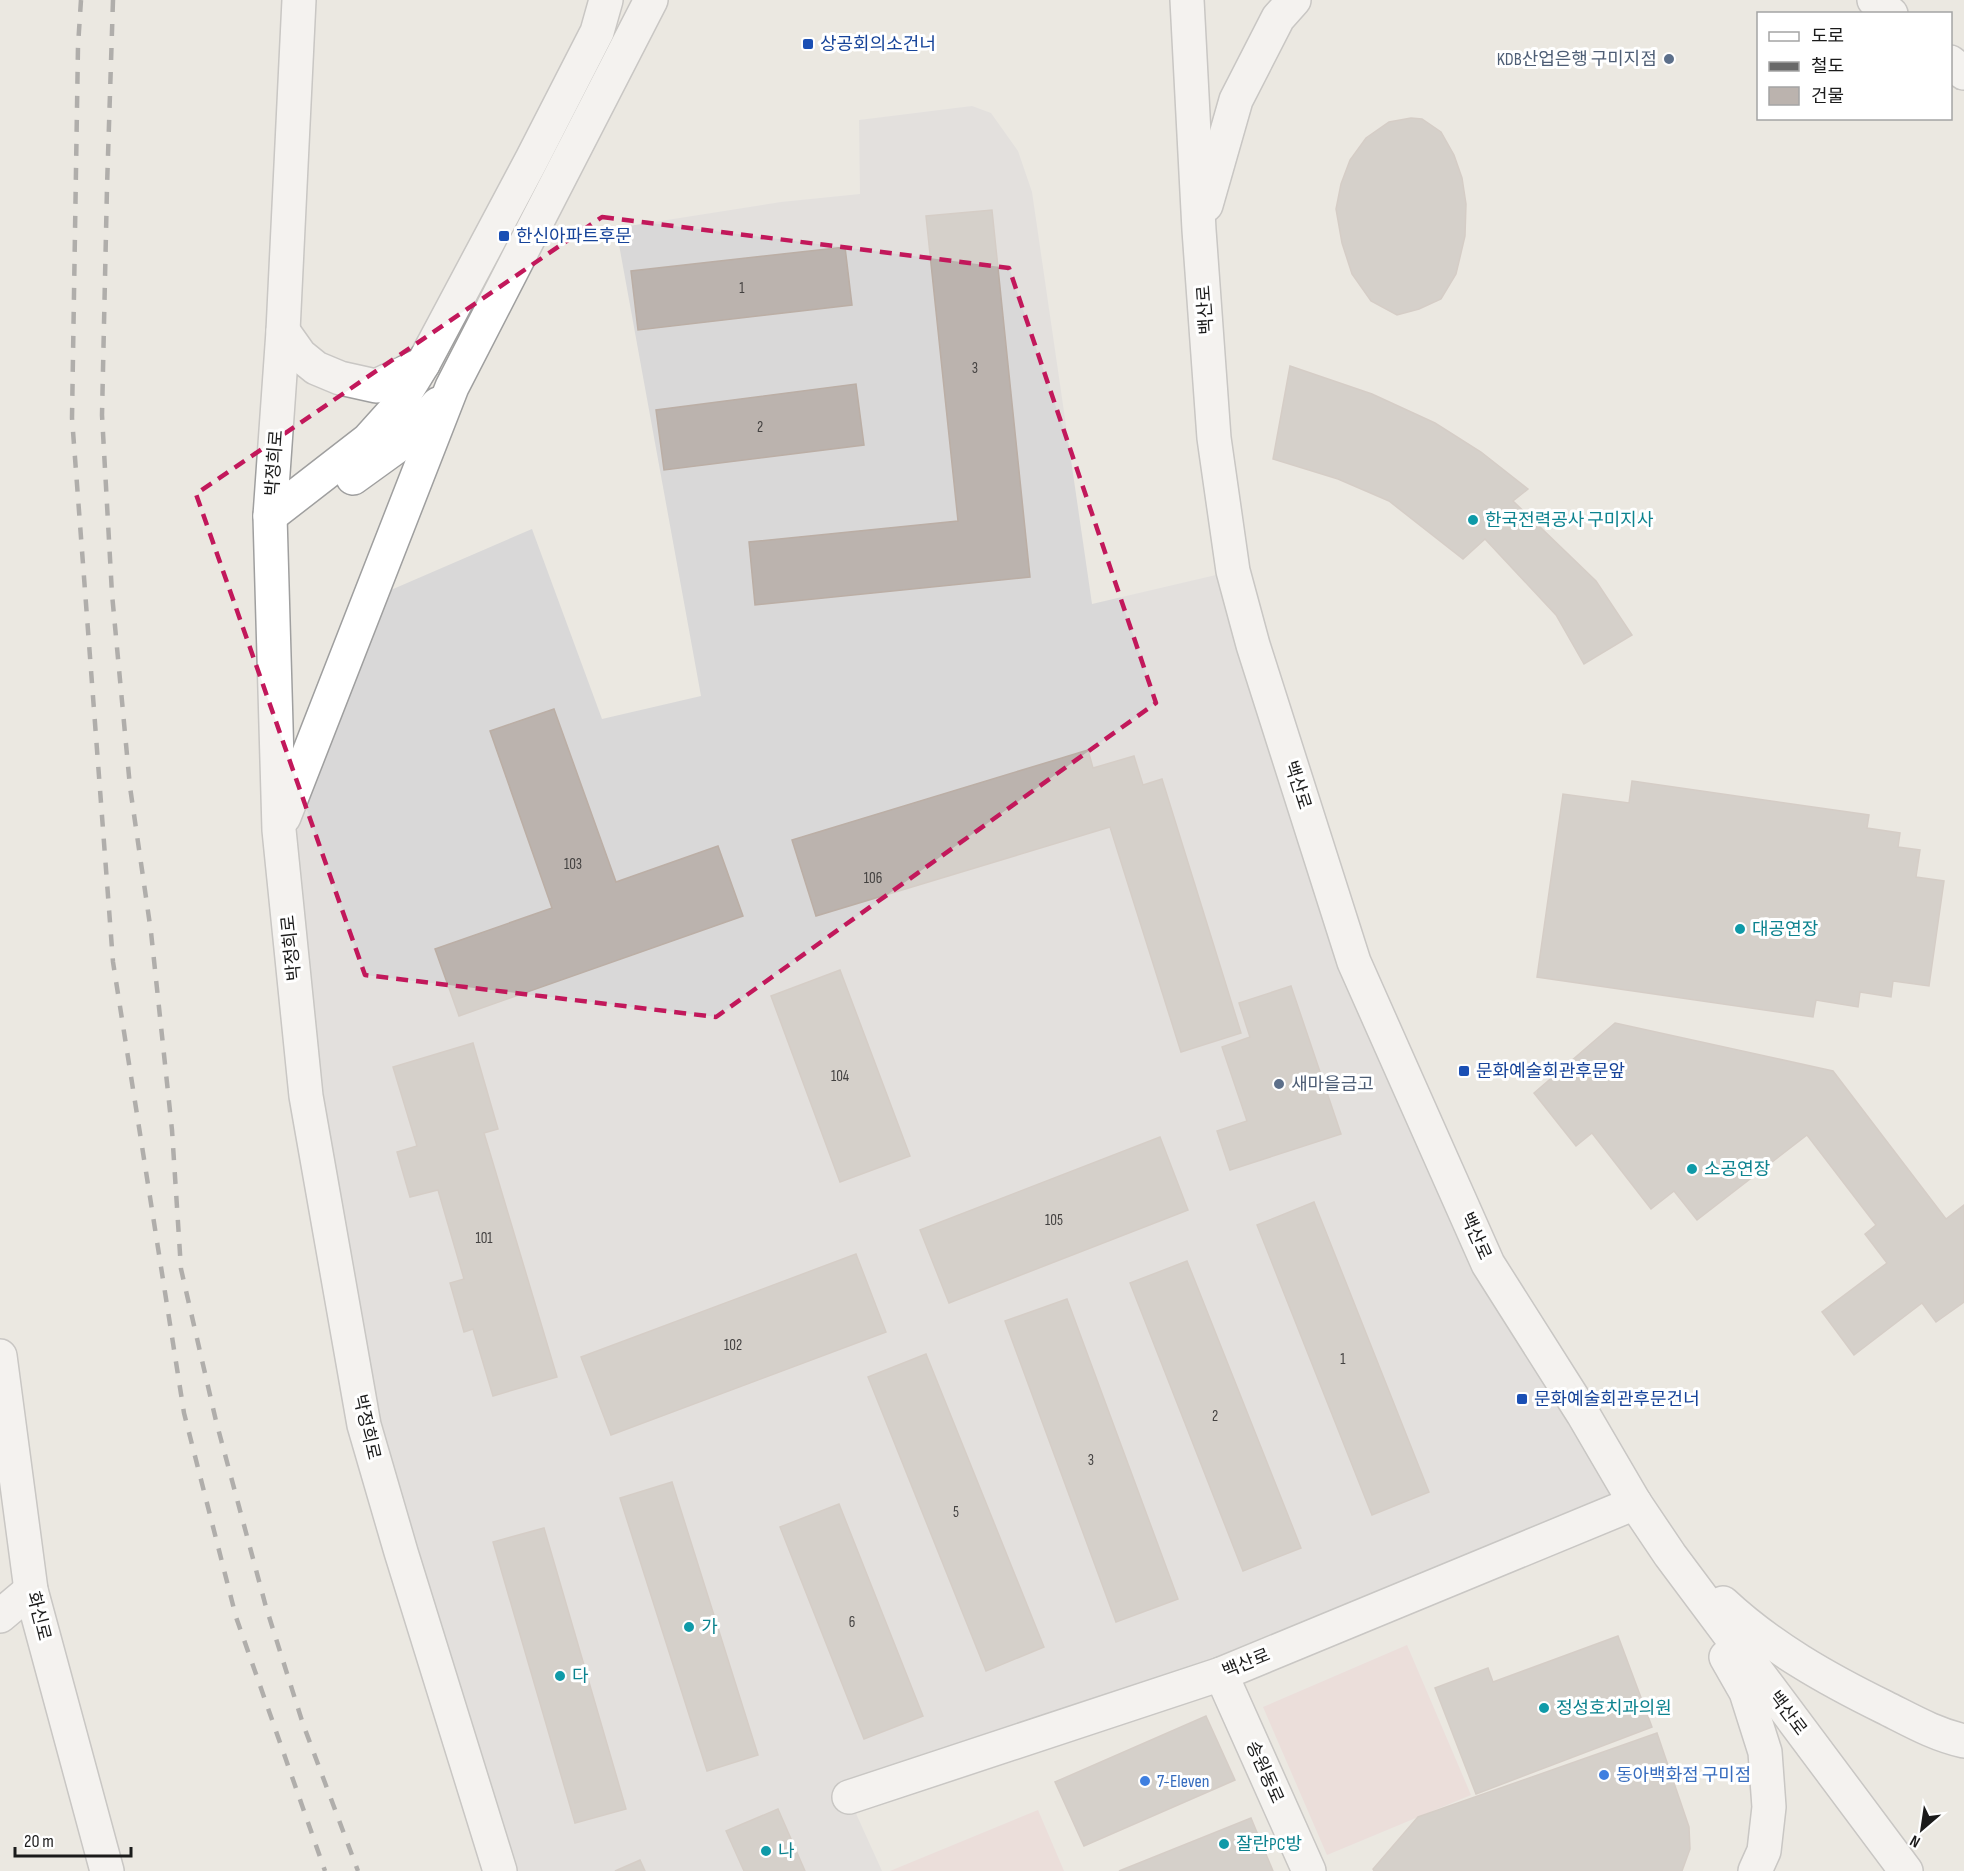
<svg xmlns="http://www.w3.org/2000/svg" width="1964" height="1871" viewBox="0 0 1964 1871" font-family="'Sofia Sans Condensed','Noto Sans KR',sans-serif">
	<rect width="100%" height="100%" fill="#ebe8e1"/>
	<!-- residential -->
	<polygon fill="#d9d8d8" points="972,106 991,113 1018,151 1032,192 1092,604 1233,571 1354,962 1488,1264 1635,1503 849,1798 882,1871 500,1871 364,1425 279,830 370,599 532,529 602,719 701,696 616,228 781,202 860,194 859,120"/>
	<!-- commercial -->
	<g fill="#ebd2d1">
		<polygon points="1407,1645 1471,1795 1327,1855 1263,1707"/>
		<polygon points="1038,1810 1064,1871 890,1871"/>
	</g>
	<!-- building -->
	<g fill="#bbb3ae" stroke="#bbaea5" stroke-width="1.5">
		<polygon points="1411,118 1422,119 1441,132 1454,155 1462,178 1466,204 1465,236 1456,274 1441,299 1419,309 1397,315 1371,301 1352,274 1342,243 1336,209 1341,184 1350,160 1366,138 1389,122"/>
		<polygon points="992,210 1030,577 755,605 749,542 958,521 926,216"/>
		<polygon points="845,247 852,305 638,330 631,271"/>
		<polygon points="1290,366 1372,394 1435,423 1481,452 1528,489 1513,501 1596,581 1632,635 1584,664 1556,615 1485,539 1463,559 1389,501 1338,479 1273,459"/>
		<polygon points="856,384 864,445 664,470 656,410"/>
		<polygon points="554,709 616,882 718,846 743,916 459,1016 435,949 552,908 490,731"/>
		<polygon points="1088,750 1093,768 1134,756 1143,785 1162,779 1241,1033 1181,1052 1110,827 816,916 792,840"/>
		<polygon points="1632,781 1869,815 1867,828 1900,833 1898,847 1920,850 1916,877 1944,881 1929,986 1893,981 1891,997 1860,992 1858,1007 1816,1000 1813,1017 1537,977 1563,794 1629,803"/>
		<polygon points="840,970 910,1156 840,1182 771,996"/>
		<polygon points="1291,986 1341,1134 1230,1170 1217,1131 1247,1121 1222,1047 1250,1037 1239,1003"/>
		<polygon points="1615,1023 1833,1071 1946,1219 1964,1205 1964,1302 1936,1322 1922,1303 1854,1355 1822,1312 1887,1263 1865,1234 1876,1225 1807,1135 1697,1220 1674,1191 1651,1209 1592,1133 1576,1146 1534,1093"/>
		<polygon points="473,1043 498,1129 484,1133 557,1377 493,1396 473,1329 464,1332 450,1283 464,1279 438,1190 410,1197 397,1152 417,1146 393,1067"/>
		<polygon points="1160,1137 1188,1210 949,1303 920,1230"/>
		<polygon points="1314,1202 1429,1492 1372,1515 1257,1225"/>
		<polygon points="856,1254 886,1332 611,1435 581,1357"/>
		<polygon points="1187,1261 1301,1548 1243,1571 1130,1283"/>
		<polygon points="1067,1299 1178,1599 1116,1622 1005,1321"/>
		<polygon points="926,1354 1044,1647 986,1671 868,1377"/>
		<polygon points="672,1482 758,1755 707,1771 620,1498"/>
		<polygon points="839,1504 923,1716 864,1739 780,1527"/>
		<polygon points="544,1528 626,1809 575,1823 493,1542"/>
		<polygon points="1618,1636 1652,1727 1476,1794 1435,1688 1488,1668 1493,1682"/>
		<polygon points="1206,1716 1235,1780 1084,1846 1055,1782"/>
		<polygon points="1657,1733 1689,1827 1690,1849 1682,1871 1374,1871 1373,1869 1418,1817"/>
		<polygon points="778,1809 805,1871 744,1871 726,1831"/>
		<polygon points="1251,1818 1273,1871 1119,1871"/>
		<polygon points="640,1860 645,1871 615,1871"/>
	</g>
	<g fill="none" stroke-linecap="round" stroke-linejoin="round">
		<defs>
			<g id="minor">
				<polyline points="299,0 283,331 270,516 279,830 306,1096 364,1425 401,1552 500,1871"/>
				<polyline points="1187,0 1199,230 1214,438 1233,571 1253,645 1354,962 1488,1264 1583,1414 1635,1503 1670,1555 1906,1871"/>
				<polyline points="1874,0 1891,14"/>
				<polyline points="1950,62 1964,73"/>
				<polyline points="1206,205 1236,100 1278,18 1294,0"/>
				<polyline points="283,331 300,355 316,368 340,378 376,386 423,364"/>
				<polyline points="353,478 407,439 438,404"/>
				<polyline points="270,516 368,440 395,410 423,364 532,159 597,32 606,0"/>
				<polyline points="284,817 452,387 651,0"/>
				<polyline points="0,1356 31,1590 107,1871"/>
				<path d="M1723 1603C1770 1647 1827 1679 1884 1707 1912 1721 1934 1734 1964 1741"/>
				<polyline points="0,1616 31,1590"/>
				<polyline points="1726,1657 1746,1692 1765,1752 1769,1807 1764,1851 1755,1871"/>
				<polyline points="1221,1674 1309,1871"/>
				<polyline points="849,1797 1221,1674 1635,1503"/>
			</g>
		</defs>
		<!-- minor casing -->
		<use href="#minor" stroke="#9f9f9f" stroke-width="36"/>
		<!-- minor -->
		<use href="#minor" stroke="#fff" stroke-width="33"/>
		<!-- rail -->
		<g stroke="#696969" stroke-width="4.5" stroke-dasharray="12 12" stroke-linecap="butt">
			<polyline points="81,0 78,46 72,418 113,962 184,1413 236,1617 325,1871"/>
			<polyline points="113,0 107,187 102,415 112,594 130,787 151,932 172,1130 181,1269 216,1421 266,1607 303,1724 358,1871"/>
		</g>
	</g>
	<!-- marked area -->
	<path d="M0 0H1964V1871H0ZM602 217 1009 268 1156 703 716 1017 365 975 196 494Z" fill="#ebe8e1" fill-opacity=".55" fill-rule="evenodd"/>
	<path fill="none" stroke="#c2185b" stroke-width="4.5" stroke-dasharray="12 8" stroke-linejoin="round" d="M602 217 1009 268 1156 703 716 1017 365 975 196 494Z"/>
	<!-- markers -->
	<g fill="#1a4fb4" stroke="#fff" stroke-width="2">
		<rect x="802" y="38" width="12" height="12" rx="3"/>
		<rect x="498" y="230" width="12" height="12" rx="3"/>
		<rect x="1458" y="1065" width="12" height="12" rx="3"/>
		<rect x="1516" y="1393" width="12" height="12" rx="3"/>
	</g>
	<g fill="#5c6f8a" stroke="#fff" stroke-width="2">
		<circle cx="1669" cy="59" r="6"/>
		<circle cx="1279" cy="1084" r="6"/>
	</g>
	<g fill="#0f9aa8" stroke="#fff" stroke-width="2">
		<circle cx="1473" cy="520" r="6"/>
		<circle cx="1740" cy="929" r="6"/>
		<circle cx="1692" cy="1169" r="6"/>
		<circle cx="689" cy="1627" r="6"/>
		<circle cx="560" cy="1676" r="6"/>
		<circle cx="1544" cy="1708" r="6"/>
		<circle cx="1224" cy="1844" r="6"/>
		<circle cx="766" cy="1851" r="6"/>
	</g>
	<g fill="#3f7fe0" stroke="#fff" stroke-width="2">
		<circle cx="1604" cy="1775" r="6"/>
		<circle cx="1145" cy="1781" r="6"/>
	</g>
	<g text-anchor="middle" stroke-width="6" stroke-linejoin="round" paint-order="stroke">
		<!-- number labels -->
		<g font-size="15" fill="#434140">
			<text x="742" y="293">1</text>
			<text x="975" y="373">3</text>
			<text x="760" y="432">2</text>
			<text x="573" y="869">103</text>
			<text x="873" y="883">106</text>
			<text x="840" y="1081">104</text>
			<text x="1054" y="1225">105</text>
			<text x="484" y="1243">101</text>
			<text x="733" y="1350">102</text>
			<text x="1343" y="1364">1</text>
			<text x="1215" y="1421">2</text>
			<text x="1091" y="1465">3</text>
			<text x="956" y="1517">5</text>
			<text x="852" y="1627">6</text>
		</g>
		<!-- transit labels -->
		<g font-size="18" fill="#164399" stroke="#fff" text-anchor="start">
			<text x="820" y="50">상공회의소건너</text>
			<text x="516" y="242">한신아파트후문</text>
			<text x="1476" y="1077">문화예술회관후문앞</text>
			<text x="1534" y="1405">문화예술회관후문건너</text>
		</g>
		<!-- service labels -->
		<g font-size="18" fill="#4e5e75" stroke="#fff" text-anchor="end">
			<text x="1657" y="65">KDB산업은행 구미지점</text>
			<text x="1291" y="1090" text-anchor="start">새마을금고</text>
		</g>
		<!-- street labels -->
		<g font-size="18" fill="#1b1b1b" stroke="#fff">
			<text transform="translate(1205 310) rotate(-94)" y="6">백산로</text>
			<text transform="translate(274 463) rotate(-86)" y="6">박정희로</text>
			<text transform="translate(1298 785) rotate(72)" y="6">백산로</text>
			<text transform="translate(291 948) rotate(-96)" y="6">박정희로</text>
			<text transform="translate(1476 1236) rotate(66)" y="6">백산로</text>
			<text transform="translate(367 1427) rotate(77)" y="6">박정희로</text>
			<text transform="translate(39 1616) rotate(76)" y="6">화신로</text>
			<text transform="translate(1246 1663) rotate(-22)" y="6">백산로</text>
			<text transform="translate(1788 1713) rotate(53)" y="6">백산로</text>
			<text transform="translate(1265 1772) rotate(66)" y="6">송원동로</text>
		</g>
		<!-- culture labels -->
		<g font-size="18" fill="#0d838f" stroke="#fff" text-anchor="start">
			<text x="1485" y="526">한국전력공사 구미지사</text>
			<text x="1752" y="935">대공연장</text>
			<text x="1704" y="1175">소공연장</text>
			<text x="701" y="1633">가</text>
			<text x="572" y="1682">다</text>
			<text x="1556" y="1714">정성호치과의원</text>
			<text x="1236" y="1850">잘란PC방</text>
			<text x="778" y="1857">나</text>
		</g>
		<!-- shop labels -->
		<g font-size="18" fill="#366cbe" stroke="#fff" text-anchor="start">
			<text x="1616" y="1781">동아백화점 구미점</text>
			<text x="1157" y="1787">7-Eleven</text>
		</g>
	</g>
	<!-- legend -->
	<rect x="1757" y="12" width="195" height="108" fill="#ffffff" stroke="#a4a4a4" stroke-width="1.5"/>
	<rect x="1769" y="32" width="30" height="9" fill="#ffffff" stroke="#a4a4a4" stroke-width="1.5"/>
	<text x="1811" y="42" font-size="18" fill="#1b1b1b">도로</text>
	<rect x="1769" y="62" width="30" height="9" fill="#696969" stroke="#a4a4a4" stroke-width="1.5"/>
	<text x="1811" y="72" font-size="18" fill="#1b1b1b">철도</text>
	<rect x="1769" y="87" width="30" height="18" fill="#bbb3ae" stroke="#a4a4a4" stroke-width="1.5"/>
	<text x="1811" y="102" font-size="18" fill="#1b1b1b">건물</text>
	<!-- north arrow -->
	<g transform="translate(1922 1829) rotate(209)" stroke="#ffffff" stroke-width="4.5" paint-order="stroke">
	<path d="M0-4.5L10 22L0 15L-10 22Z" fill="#1b1b1b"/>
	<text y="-9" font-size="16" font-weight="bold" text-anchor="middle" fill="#1b1b1b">N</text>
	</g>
	<!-- scale -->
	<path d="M15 1847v9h116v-9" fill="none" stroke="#1b1b1b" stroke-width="3"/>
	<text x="24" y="1847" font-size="18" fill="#1b1b1b" stroke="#ffffff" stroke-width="4.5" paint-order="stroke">20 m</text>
</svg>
